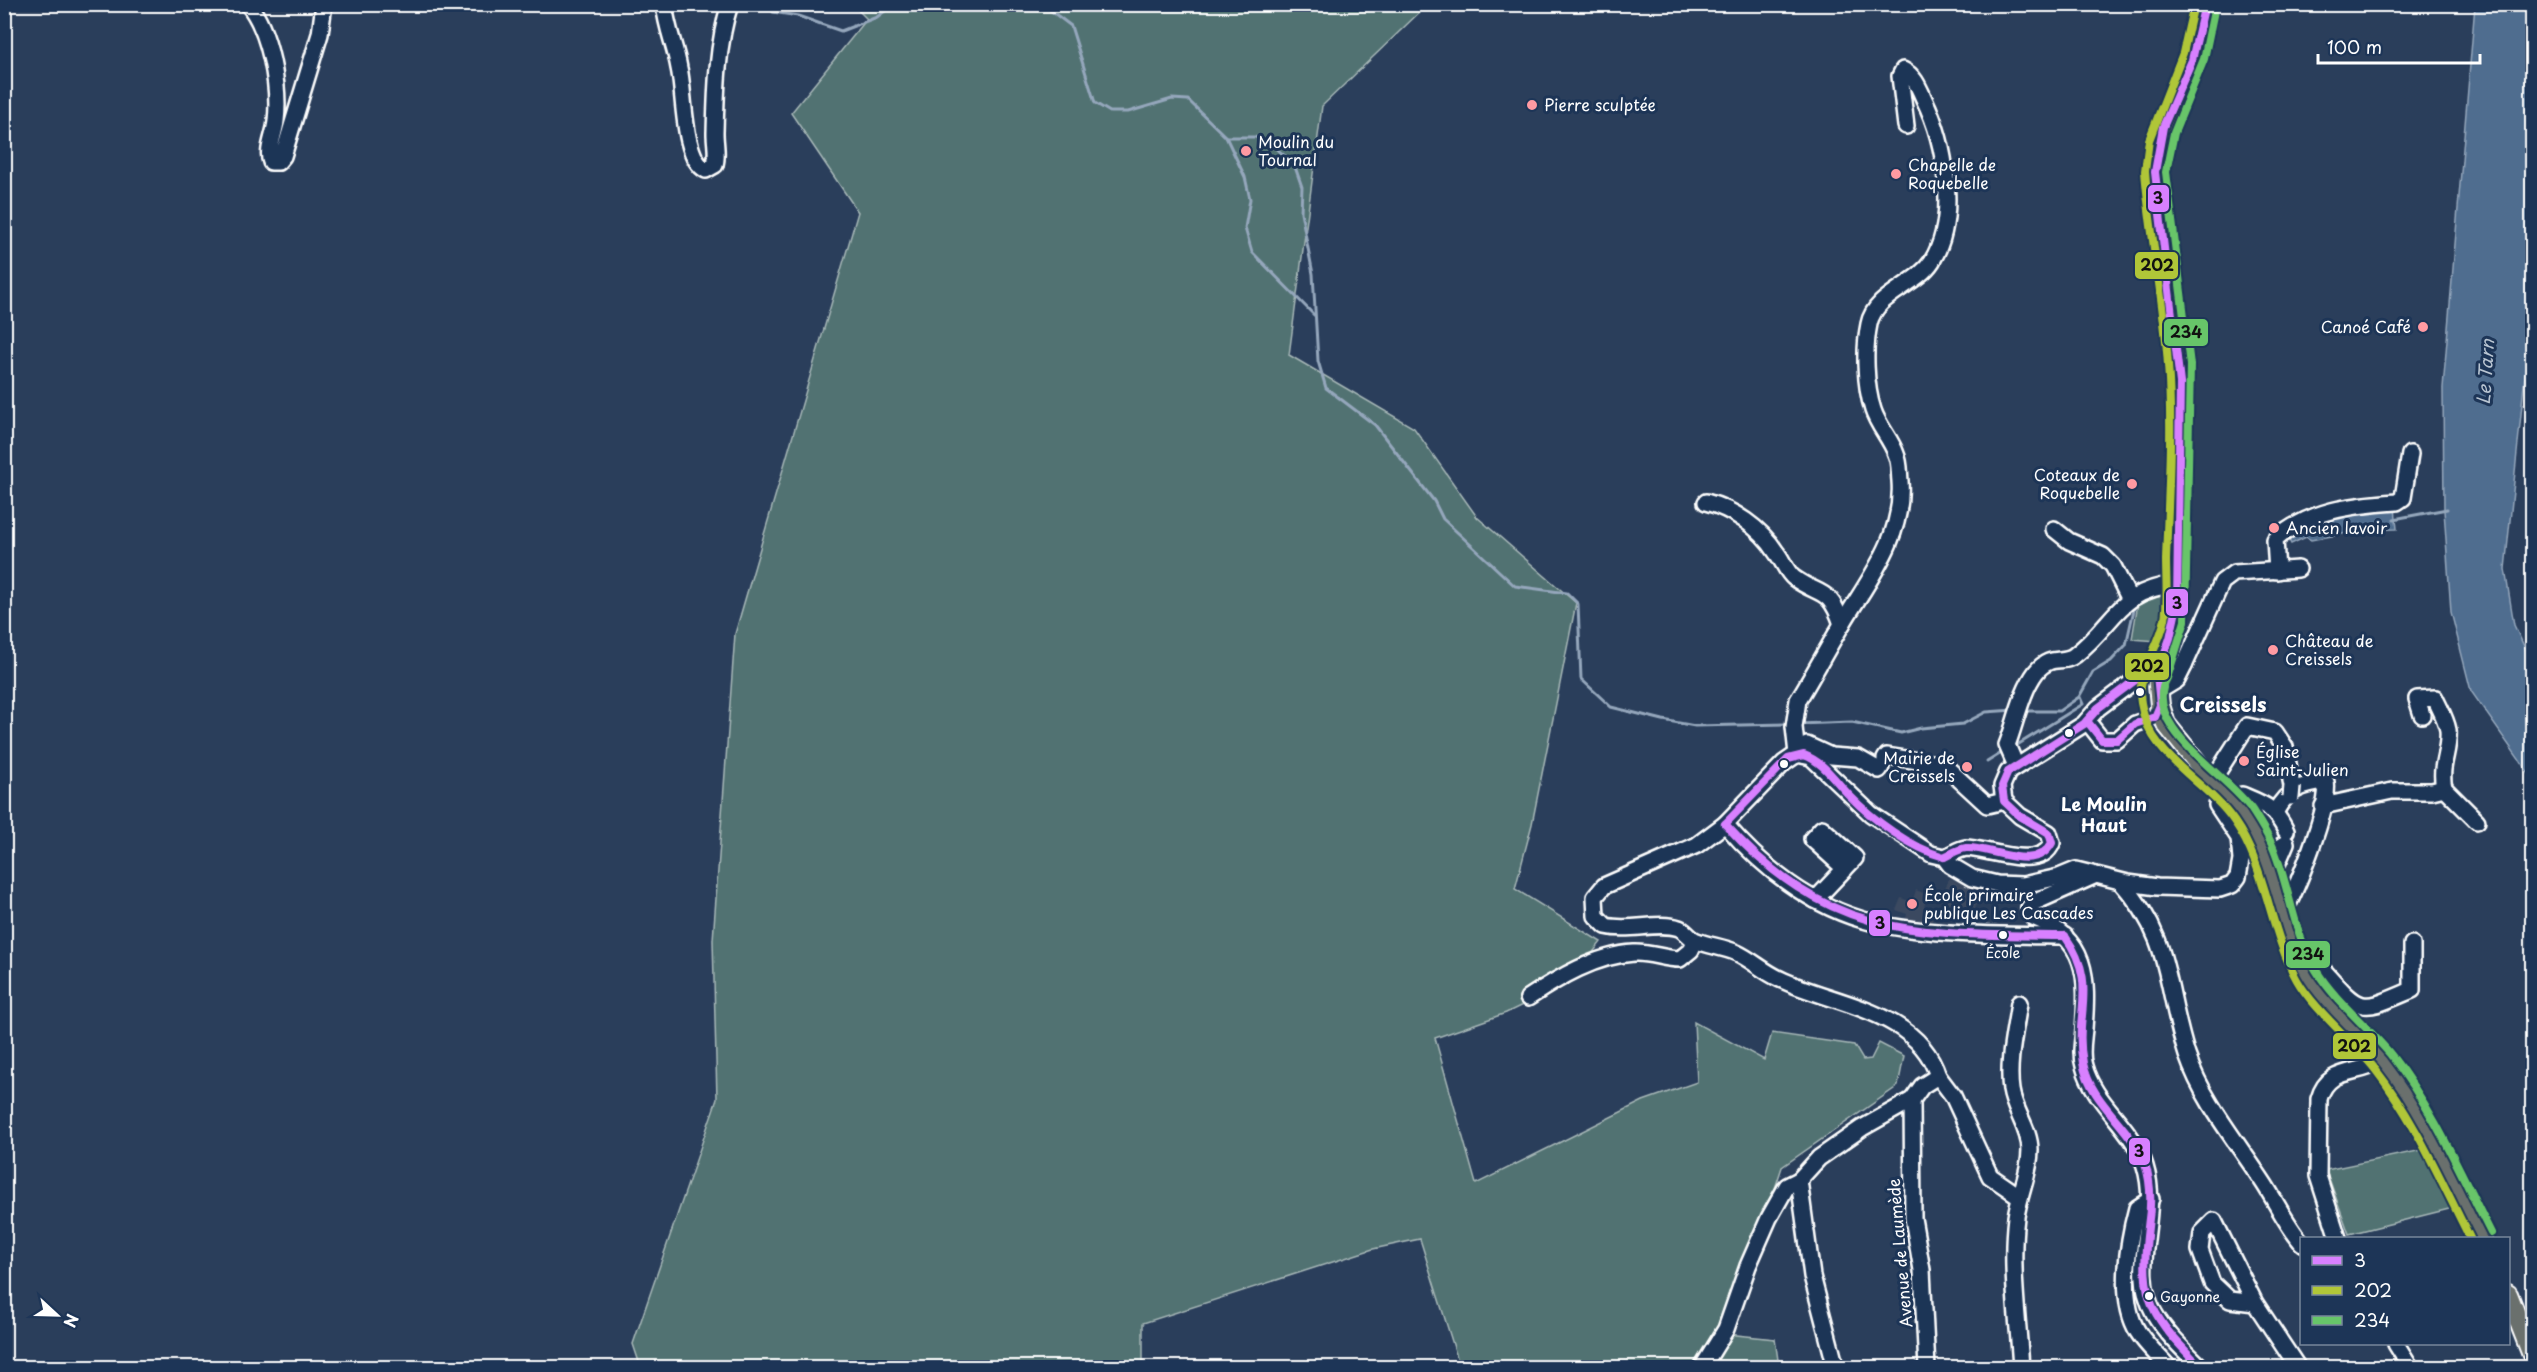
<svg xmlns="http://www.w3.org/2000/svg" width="2537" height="1372" viewBox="0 0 2537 1372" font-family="'Playpen Sans',sans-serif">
	<rect width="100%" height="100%" fill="#2a3e5b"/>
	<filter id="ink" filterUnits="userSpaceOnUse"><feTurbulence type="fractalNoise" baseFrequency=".0167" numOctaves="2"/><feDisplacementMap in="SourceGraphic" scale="12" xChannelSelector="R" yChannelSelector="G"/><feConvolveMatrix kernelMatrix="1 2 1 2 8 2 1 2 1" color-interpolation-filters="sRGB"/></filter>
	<g filter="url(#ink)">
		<!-- built -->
		<g fill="#3a4960">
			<polygon points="1949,878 1982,890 1974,912 1941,900"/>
			<polygon points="1916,890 1928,895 1924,907 1935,911 1931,923 1906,918 1907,914 1896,910 1901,898 1912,902"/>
		</g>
		<!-- green -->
		<g fill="#517272" stroke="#a8b8b8" stroke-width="1.5">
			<polygon points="853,5 1427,5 1322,106 1289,355 1414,428 1477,517 1576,603 1532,824 1515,889 1601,942 1570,982 1506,1013 1435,1038 1476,1184 1643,1101 1697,1082 1694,1022 1764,1060 1772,1033 1854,1045 1863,1060 1871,1059 1879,1043 1904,1056 1898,1086 1782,1167 1727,1334 1775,1339 1779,1367 1460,1367 1420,1239 1373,1249 1143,1323 1143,1367 641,1368 633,1344 717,1099 713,940 735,634 858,212 791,113 867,19"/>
			<polygon points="2159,596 2165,596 2163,628 2158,641 2132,639 2138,603"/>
			<polygon points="2427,1149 2457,1207 2349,1234 2326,1170"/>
		</g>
		<!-- water -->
		<g fill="#4f6d8f" stroke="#95a7bc" stroke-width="1.5">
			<polygon points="2475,5 2532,5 2532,307 2505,569 2514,625 2532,663 2532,778 2471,691 2451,612 2444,510 2443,388"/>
			<polygon points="2395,507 2397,529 2348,530 2347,533 2311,540 2306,537 2291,544 2286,534 2316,517"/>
		</g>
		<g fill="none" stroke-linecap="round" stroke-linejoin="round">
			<!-- stream -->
			<g stroke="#95a7bc" stroke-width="3">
				<polyline points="1042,4 1071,26 1095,103 1110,112 1128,112 1172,99 1188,100 1226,137 1255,137 1271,144 1294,164 1302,187 1301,212 1313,274 1318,361 1326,388 1375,425 1434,501 1443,519 1515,586 1567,593 1578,604 1581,679 1611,707 1663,720 1695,726 1788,724"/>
				<polyline points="773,12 798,16 841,31 877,17 894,4"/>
				<polyline points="1226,137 1245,177 1250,199 1245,228 1252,252 1314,315"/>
				<polyline points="2394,519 2447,509"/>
				<polyline points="2023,711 2059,711 2079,697 2093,672 2111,661 2126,645 2135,605"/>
				<polyline points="1798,724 1852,722 1901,733 1921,728 1963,724 1986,712 2014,710"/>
				<polyline points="2014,747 2083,704 2080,697"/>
				<polyline points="1987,762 2003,752"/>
			</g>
			<defs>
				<g id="minor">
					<path d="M248 4C270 31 280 87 276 121 275 134 266 151 271 162H278L283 156 320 34 324 4"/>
					<path d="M664 4C667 30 675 45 679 68 685 93 682 158 706 170L715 165C718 154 715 144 715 133 716 91 717 44 730 4"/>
					<path d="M1706 502C1733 509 1761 528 1776 552 1782 559 1787 573 1794 578 1820 597 1829 586 1842 624"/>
					<polyline points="2054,529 2069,541 2103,556 2113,566 2129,598"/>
					<path d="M2277 571 2275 540C2309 510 2352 505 2397 502L2403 498 2410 454"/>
					<polyline points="2184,666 2222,582 2234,573 2298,569"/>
					<path d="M2422 715 2417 699 2435 698C2439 707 2446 719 2448 730 2450 752 2439 764 2444 788"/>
					<polyline points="2087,721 2102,740 2117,740 2135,724 2155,717 2160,705"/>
					<path d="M1797 754 1794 727 1798 700C1814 674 1828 647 1844 621 1871 576 1904 536 1900 481 1899 472 1900 463 1896 454 1891 439 1878 426 1873 410 1865 386 1864 348 1869 324 1875 294 1916 286 1932 261 1959 217 1945 142 1924 99 1919 88 1914 75 1903 70L1900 76 1906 126"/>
					<polyline points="1804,755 1807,745 1831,756 1858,758 1879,770 1881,767"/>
					<polyline points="1885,759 1887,756 1937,764 1947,768 1987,805 2004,801"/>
					<path d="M2016 766 2007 745C2016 722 2021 692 2036 672 2051 653 2063 665 2075 655 2116 623 2117 590 2177 584"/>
					<polyline points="2212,781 2247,726 2275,732 2285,747 2292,786"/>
					<polyline points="2444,788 2477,821"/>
					<path d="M2232 803 2242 795C2266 805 2274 807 2286 831"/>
					<polyline points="2323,806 2392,791 2432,791 2444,788"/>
					<path d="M2276 811C2287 790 2303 784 2326 782 2331 805 2295 894 2282 915"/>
					<path d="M1725 824C1762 867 1809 904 1863 920 1918 936 2007 935 2065 936"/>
					<polyline points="2265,856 2286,843 2272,876"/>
					<path d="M1944 857C1951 855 1958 849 1966 848 1986 848 2041 872 2052 843L2049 833 2020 816 2004 801 2002 786 2008 772 2084 724 2098 708 2146 672 2159 669 2175 671 2184 666 2177 680 2159 691"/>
					<path d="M2094 876 2033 903 2029 908 2033 917C2088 939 2088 977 2084 1029 2083 1041 2080 1054 2084 1066 2094 1104 2134 1128 2145 1166 2161 1218 2128 1267 2154 1313 2166 1334 2185 1351 2202 1368"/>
					<path d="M2121 882C2173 940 2165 987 2187 1055 2203 1102 2238 1143 2265 1185 2277 1204 2287 1225 2302 1243"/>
					<polyline points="1815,900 1855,858 1822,828 1812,839 1845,869"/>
					<path d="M2308 978 2316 972 2326 973C2363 1015 2362 1011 2412 990V944"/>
					<path d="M1528 998C1558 978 1596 955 1634 953 1649 952 1664 959 1680 959L1691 950 1695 941"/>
					<path d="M2019 1003C2015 1031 2007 1062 2011 1090 2014 1111 2030 1129 2030 1150 2030 1173 2019 1194 2016 1217 2010 1266 2018 1318 2021 1368"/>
					<path d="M1938 1076C1918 1010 1831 1004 1780 979 1764 972 1752 960 1737 953 1724 947 1710 946 1697 941 1690 939 1686 931 1679 928 1658 921 1629 932 1606 926L1596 916 1595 897 1604 886 1697 845 1725 824 1784 763 1797 754 1811 757 1871 814 1931 854 1944 857 1950 865 1972 878 1997 884 2023 885 2059 877 2076 870 2128 883 2157 887 2220 889 2232 885 2238 877 2241 860 2239 838 2217 805 2222 791"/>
					<polyline points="1912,1100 1913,1218 1922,1270 1927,1368"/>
					<path d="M2151 1199 2137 1208C2128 1241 2118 1301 2138 1332 2146 1345 2159 1356 2169 1368"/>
					<path d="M2338 1238 2318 1176 2319 1099C2328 1066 2357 1076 2382 1061"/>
					<polyline points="2255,1303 2230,1300 2212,1283 2200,1250 2202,1233 2214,1221 2255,1303 2298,1368"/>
					<polyline points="2396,1344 2411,1368"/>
					<polyline points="1702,1368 1726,1329 1748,1266 1769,1218 1787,1186 1799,1180"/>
					<polyline points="1836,1368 1812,1276 1799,1180 1819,1158 1862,1128 1912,1100 1922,1086 1938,1076 1953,1096 1990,1176 2019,1196"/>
				</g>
				<g id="major">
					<path d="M2205 4C2201 24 2198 44 2191 63 2177 100 2157 131 2155 172L2179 365 2177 606 2170 638 2157 675 2160 705 2166 724 2251 829 2272 876 2294 952 2308 978 2382 1061 2415 1106 2482 1238"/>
					<polyline points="2508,1294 2532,1355"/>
				</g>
			</defs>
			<!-- minor casing -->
			<use href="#minor" stroke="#fff" stroke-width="20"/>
			<!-- major casing -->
			<use href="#major" stroke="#fff" stroke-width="22"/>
			<!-- minor -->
			<use href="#minor" stroke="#1d3557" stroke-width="15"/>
			<!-- major -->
			<use href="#major" stroke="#6b706d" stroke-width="18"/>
			<defs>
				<polyline id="minor-bridge" points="2291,797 2292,786"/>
			</defs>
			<!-- minor-bridge casing -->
			<use href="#minor-bridge" stroke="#fff" stroke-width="20" stroke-linecap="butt"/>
			<!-- minor-bridge -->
			<use href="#minor-bridge" stroke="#1d3557" stroke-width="15"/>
			<defs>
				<g id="bus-1">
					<polyline points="2087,721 2102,740 2117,740 2135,724 2155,717 2160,705 2157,675 2170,638 2177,606 2180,383 2155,172 2163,127 2192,60 2205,4"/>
					<path d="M1725 824C1831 941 1919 934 2065 936"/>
					<path d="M1725 824 1788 759 1804 755C1824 762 1835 781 1849 795 1873 820 1911 848 1944 857"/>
					<path d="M1944 857C1951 854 1958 849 1966 848 1991 846 2035 874 2052 843L2049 833 2020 816 2004 801 2002 786 2008 772 2084 724 2098 708 2146 672 2159 669"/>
					<path d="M2065 936C2100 986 2073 1013 2083 1063 2091 1104 2131 1126 2145 1164 2152 1184 2151 1207 2148 1227 2139 1302 2151 1316 2202 1368"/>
				</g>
				<path id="bus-2" d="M2194 4 2183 53 2149 140 2145 171C2150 236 2164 300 2168 365 2173 429 2168 496 2166 560 2166 579 2168 600 2165 619 2159 648 2136 675 2141 703 2149 758 2205 779 2234 821 2267 868 2269 930 2297 980 2314 1010 2352 1040 2375 1069 2415 1120 2441 1181 2470 1238"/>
				<path id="bus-3" d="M2215 6 2204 59 2174 133 2166 172 2190 365 2185 621 2167 678C2139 726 2229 775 2252 810 2259 821 2267 833 2272 845 2290 886 2292 931 2316 970 2334 1000 2368 1027 2391 1055 2433 1109 2460 1172 2491 1233"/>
			</defs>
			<!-- bus-1 casing -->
			<use href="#bus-1" stroke="#1d3557" stroke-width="12"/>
			<!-- bus-2 casing -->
			<use href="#bus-2" stroke="#1d3557" stroke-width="12"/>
			<!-- bus-3 casing -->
			<use href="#bus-3" stroke="#1d3557" stroke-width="12"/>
			<!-- bus-1 -->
			<use href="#bus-1" stroke="#d880ff" stroke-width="8"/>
			<!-- bus-2 -->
			<use href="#bus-2" stroke="#b0c638" stroke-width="8"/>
			<!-- bus-3 -->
			<use href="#bus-3" stroke="#67c569" stroke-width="8"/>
		</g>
	</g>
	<!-- markers -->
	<g fill="#ff9aa2" stroke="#1d3557" stroke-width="2">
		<circle cx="1532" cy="105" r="6"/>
		<circle cx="1246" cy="151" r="6"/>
		<circle cx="1896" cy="174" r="6"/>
		<circle cx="2423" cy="327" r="6"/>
		<circle cx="2132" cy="484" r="6"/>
		<circle cx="2274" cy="528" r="6"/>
		<circle cx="2273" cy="650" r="6"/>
		<circle cx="2244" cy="761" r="6"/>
		<circle cx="1967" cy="767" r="6"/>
		<circle cx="1912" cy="904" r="6"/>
	</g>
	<g fill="#fff" stroke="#1d3557" stroke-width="2">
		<circle cx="2140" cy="692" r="5"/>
		<circle cx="2069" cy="733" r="5"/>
		<circle cx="1784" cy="764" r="5"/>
		<circle cx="2003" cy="935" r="5"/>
		<circle cx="2149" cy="1296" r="5"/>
	</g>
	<g text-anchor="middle" stroke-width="6" stroke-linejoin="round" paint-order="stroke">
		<!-- bus labels -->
		<g font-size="14" fill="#fff" stroke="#1d3557">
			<text x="2003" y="958">École</text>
			<text x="2160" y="1302" text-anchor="start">Gayonne</text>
		</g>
		<!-- poi labels -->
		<g font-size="16" fill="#fff" stroke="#1d3557" text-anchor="start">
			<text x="1544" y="111">Pierre sculptée</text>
			<text x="1258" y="148">Moulin du<tspan x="1258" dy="18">Tournal</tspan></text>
			<text x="1908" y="171">Chapelle de<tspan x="1908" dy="18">Roquebelle</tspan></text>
			<text x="2411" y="333" text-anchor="end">Canoé Café</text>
			<text x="2120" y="481" text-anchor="end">Coteaux de<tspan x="2120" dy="18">Roquebelle</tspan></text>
			<text x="2286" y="534">Ancien lavoir</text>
			<text x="2285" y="647">Château de<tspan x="2285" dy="18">Creissels</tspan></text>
			<text x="2256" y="758">Église<tspan x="2256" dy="18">Saint-Julien</tspan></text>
			<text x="1955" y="764" text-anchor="end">Mairie de<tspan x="1955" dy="18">Creissels</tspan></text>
			<text x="1924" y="901">École primaire<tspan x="1924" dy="18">publique Les Cascades</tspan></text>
		</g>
		<!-- street labels -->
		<g font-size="16" fill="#fff" stroke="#1d3557">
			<text transform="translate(1900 1253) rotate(-95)" y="6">Avenue de Laumède</text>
		</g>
		<!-- water labels -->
		<g font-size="18" font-style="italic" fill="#b9c5d2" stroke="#1d3557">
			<text transform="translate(2486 372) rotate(-86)" y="6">Le Tarn</text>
		</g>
		<!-- neighbourhood labels -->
		<g font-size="18" font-weight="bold" fill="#fff" stroke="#1d3557">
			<text x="2104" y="811">Le Moulin<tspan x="2104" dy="21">Haut</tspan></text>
		</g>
		<!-- quarter labels -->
		<g font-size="20" font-weight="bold" fill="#fff" stroke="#1d3557">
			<text x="2223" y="712">Creissels</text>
		</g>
	</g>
	<g stroke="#1d3557" stroke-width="2">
		<rect x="2147" y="184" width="23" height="29" rx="6" fill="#d880ff"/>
		<rect x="2134" y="251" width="45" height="29" rx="6" fill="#b0c638"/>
		<rect x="2163" y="318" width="46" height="29" rx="6" fill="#67c569"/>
		<rect x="2165" y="588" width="24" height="29" rx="6" fill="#d880ff"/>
		<rect x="2124" y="652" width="46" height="29" rx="6" fill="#b0c638"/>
		<rect x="1868" y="909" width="23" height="28" rx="6" fill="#d880ff"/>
		<rect x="2285" y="940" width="46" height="29" rx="6" fill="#67c569"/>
		<rect x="2332" y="1032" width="45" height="28" rx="6" fill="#b0c638"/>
		<rect x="2128" y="1137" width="23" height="29" rx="6" fill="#d880ff"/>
	</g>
	<g font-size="16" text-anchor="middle" font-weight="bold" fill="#111">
		<text x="2158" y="204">3</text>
		<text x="2157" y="271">202</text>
		<text x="2186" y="338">234</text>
		<text x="2177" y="609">3</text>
		<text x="2147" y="672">202</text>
		<text x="1880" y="929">3</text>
		<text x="2308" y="960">234</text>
		<text x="2354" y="1052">202</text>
		<text x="2139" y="1157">3</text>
	</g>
	<!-- margin -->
	<rect width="2537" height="1372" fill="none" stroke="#1d3557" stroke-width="24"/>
	<rect x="12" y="12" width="2513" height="1348" fill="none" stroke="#fff" stroke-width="2" filter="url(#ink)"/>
	<!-- legend -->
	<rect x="2300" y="1237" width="210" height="108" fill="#1d3557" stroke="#77869a" stroke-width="1.5"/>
	<rect x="2312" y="1256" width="30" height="9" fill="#d880ff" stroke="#77869a" stroke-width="1.5"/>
	<text x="2354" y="1267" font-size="18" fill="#ffffff">3</text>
	<rect x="2312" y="1286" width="30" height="9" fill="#b0c638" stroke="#77869a" stroke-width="1.5"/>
	<text x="2354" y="1297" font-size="18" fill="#ffffff">202</text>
	<rect x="2312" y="1316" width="30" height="9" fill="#67c569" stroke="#77869a" stroke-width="1.5"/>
	<text x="2354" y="1327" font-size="18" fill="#ffffff">234</text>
	<!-- north arrow -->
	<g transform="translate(57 1315) rotate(112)" stroke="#1d3557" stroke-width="4.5" paint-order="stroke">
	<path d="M0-4.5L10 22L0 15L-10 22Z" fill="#ffffff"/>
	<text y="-9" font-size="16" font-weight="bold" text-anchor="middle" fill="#ffffff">N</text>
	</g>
	<!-- scale -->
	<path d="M2318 54v9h162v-9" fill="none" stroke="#ffffff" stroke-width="3"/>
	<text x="2327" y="54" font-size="18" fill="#ffffff" stroke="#1d3557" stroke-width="4.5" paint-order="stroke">100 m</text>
</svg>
